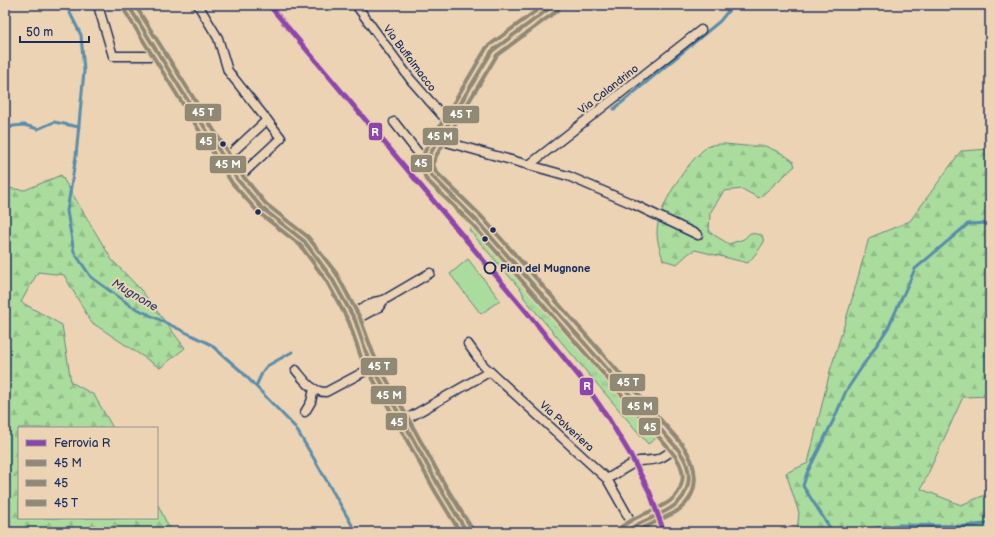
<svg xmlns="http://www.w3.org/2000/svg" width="995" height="537" viewBox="0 0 995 537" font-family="'Balsamiq Sans',sans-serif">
	<defs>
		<pattern id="grass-tufts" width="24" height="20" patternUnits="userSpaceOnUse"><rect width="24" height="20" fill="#aadc9d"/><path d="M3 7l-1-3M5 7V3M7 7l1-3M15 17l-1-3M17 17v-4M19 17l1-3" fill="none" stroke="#92bd8a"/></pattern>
		<pattern id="forest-firs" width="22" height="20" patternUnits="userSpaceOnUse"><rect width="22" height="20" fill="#aadc9d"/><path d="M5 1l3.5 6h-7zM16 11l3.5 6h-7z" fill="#92bd8a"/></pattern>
	</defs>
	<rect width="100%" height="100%" fill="#ecd3b4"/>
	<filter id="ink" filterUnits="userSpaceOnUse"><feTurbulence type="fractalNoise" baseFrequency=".025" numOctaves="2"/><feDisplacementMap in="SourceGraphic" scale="8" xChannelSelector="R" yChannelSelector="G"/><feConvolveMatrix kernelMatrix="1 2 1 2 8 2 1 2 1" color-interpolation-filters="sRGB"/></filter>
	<g filter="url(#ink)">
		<!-- grass -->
		<polygon fill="url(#grass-tufts)" stroke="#62867e" points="472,227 485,239 489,239 659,436 648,444 524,298 522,291 469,230"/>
		<!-- forest -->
		<g fill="url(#forest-firs)" stroke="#62867e">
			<path d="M725 144 745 146H765L783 154 793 161 795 166 759 198 742 189 724 191 710 213 709 232 729 244 744 239 750 233 762 235 764 242 758 251 748 263 695 250 689 253 677 264 663 260C661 252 657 242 657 233 656 209 688 160 707 147 712 144 720 144 725 144Z"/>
			<polygon points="990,149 990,396 963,397 921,489 961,505 990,493 990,532 797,532 799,513 786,473 808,463 830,371 850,306 869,238 910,221 961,151"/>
			<polygon points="61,175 112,260 141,290 185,348 160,368 91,322 64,275 38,272 21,302 62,325 71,382 94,395 113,428 19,428 19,518 157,518 157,503 171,532 5,532 5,188 25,190"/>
		</g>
		<!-- green -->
		<polygon fill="#aadc9d" stroke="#62867e" points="468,259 500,300 481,314 450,274"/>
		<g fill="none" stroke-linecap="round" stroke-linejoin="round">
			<!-- stream -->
			<g stroke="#588dab" stroke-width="3">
				<polyline points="66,5 81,35 84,71 76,156 67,211 74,252 91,277 131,306 210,344 241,371 295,427 313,457 356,532"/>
				<polyline points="614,109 720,21 733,5"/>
				<polyline points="5,131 13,126 24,125 38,129 54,122 79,127"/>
				<polyline points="256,386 263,371 267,366 292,352"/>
				<polyline points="839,532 832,531 803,486 807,473 834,419 846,391 888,328 915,269 968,224 990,223"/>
				<polyline points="864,532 876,528 898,525 966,526 985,524 990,521"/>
			</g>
			<defs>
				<g id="minor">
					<polyline points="198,5 218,38 228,71 267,120"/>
					<polyline points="356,5 411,80 449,123"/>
					<polyline points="99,9 113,56 151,56 158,52"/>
					<polyline points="394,122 427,164"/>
					<polyline points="439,140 529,165 701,30"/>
					<polyline points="224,160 267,120 281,138 237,179"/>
					<polyline points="529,165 568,176 633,204 698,235"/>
					<polyline points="352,314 374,302 384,300"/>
					<polyline points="355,320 379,307 384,300 430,273"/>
					<polyline points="468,344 483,365 607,479 633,525"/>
					<path d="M296 370C304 380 312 392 326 392L373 367"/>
					<polyline points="305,412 311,402 314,389"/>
					<polyline points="403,421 489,372"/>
					<path d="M639 461C658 460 661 460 676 447"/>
					<polyline points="607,479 632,464"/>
				</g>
				<g id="tertiary">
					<path d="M554 5 498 46 492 51 430 154 427 164 431 175 477 221 556 309 682 454C696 478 689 502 663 512"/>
					<polyline points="625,532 639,522 654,515"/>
				</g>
				<polyline id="primary" points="128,5 237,179 262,208 304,241 331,277 355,320 367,355 373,367 440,488 467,532"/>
			</defs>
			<!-- minor casing -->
			<use href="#minor" stroke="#1b2f5e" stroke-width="11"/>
			<!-- tertiary casing -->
			<use href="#tertiary" stroke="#1b2f5e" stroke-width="13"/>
			<!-- primary casing -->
			<use href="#primary" stroke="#1b2f5e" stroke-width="16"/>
			<!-- minor -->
			<use href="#minor" stroke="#ecd3b4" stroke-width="8"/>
			<!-- tertiary -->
			<use href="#tertiary" stroke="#ecd3b4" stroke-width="10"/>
			<!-- primary -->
			<use href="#primary" stroke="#fedf80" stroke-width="13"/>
			<defs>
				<g id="bus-1">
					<polyline points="128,5 237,179 262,208 304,241 331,277 355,320 367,355 373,367 440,488 467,532"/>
					<path d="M554 5 492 51 430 154 427 164 431 175 477 221 676 447C685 458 691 469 688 484 683 513 646 516 625 532"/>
				</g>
				<g id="bus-2">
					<path d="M544 5 487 47 425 151 421 164 426 179 473 225 671 451C679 460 685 470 682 482 678 503 657 508 640 516 633 519 627 523 621 527"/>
					<polyline points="123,8 232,183 258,212 300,245 326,280 349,322 361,357 368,370 435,491 460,532"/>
				</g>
				<g id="bus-3">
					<polyline points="135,5 242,175 266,204 308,237 336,273 360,318 373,353 378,364 445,485 472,529"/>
					<path d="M558 10 497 55 436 156 433 164 436 172 482 217 681 443C699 466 702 496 674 513L635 532"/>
				</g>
			</defs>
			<!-- bus-1 casing -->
			<use href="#bus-1" stroke="#ecd3b4" stroke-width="7"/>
			<!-- bus-2 casing -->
			<use href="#bus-2" stroke="#ecd3b4" stroke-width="7"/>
			<!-- bus-3 casing -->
			<use href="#bus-3" stroke="#ecd3b4" stroke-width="7"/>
			<!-- bus-1 -->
			<use href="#bus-1" stroke="#908974" stroke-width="4"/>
			<!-- bus-2 -->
			<use href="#bus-2" stroke="#908974" stroke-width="4"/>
			<!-- bus-3 -->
			<use href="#bus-3" stroke="#908974" stroke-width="4"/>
			<defs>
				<polyline id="rail-1" points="269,5 525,310 582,380 607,416 630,454 650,493 664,532"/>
			</defs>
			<!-- rail-1 casing -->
			<use href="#rail-1" stroke="#ecd3b4" stroke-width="8"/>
			<!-- rail-1 -->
			<use href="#rail-1" stroke="#8e44ad" stroke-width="5"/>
		</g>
	</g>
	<!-- markers -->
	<g fill="#1b2f5e" stroke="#ecd3b4" stroke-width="1.5">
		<circle cx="223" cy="144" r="3.5"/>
		<circle cx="258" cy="212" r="3.5"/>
		<circle cx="493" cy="230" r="3.5"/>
		<circle cx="485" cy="239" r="3.5"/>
	</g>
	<circle fill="#ecd3b4" stroke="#1b2f5e" stroke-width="2" cx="490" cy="268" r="5.5"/>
	<g text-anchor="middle" stroke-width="4" stroke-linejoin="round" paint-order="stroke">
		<!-- street labels -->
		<g font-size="11" fill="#1b2f5e" stroke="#ecd3b4">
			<text transform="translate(410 58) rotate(53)" y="4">Via Buffalmacco</text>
			<text transform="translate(608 89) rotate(-38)" y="4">Via Calandrino</text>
			<text transform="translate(567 426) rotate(42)" y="4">Via Polveriera</text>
		</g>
		<!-- stop labels -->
		<g font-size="11" font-weight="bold" fill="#1b2f5e" stroke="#ecd3b4" text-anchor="start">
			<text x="500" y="272">Pian del Mugnone</text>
		</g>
		<!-- water labels -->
		<g font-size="12" font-style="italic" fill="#2a4671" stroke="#ecd3b4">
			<text transform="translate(135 295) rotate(31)" y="4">Mugnone</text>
		</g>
	</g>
	<g stroke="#ecd3b4" stroke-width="1.5">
		<rect x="184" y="103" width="38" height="19" rx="4" fill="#908974"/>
		<rect x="442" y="105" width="38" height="19" rx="4" fill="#908974"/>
		<rect x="368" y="122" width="15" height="19" rx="4" fill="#8e44ad"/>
		<rect x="422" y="127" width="37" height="19" rx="4" fill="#908974"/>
		<rect x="195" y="132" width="22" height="19" rx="4" fill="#908974"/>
		<rect x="410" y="154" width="23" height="19" rx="4" fill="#908974"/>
		<rect x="209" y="155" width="38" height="19" rx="4" fill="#908974"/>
		<rect x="360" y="357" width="38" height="19" rx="4" fill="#908974"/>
		<rect x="609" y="373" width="37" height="19" rx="4" fill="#908974"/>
		<rect x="579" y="377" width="15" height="19" rx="4" fill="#8e44ad"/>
		<rect x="370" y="385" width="37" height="20" rx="4" fill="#908974"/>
		<rect x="621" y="396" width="38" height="20" rx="4" fill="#908974"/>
		<rect x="385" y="412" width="23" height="19" rx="4" fill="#908974"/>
		<rect x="638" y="417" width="23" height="19" rx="4" fill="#908974"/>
	</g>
	<g font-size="11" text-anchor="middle" font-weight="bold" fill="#fff">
		<text x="203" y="116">45 T</text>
		<text x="461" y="118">45 T</text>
		<text x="375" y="136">R</text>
		<text x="440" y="140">45 M</text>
		<text x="206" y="145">45</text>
		<text x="421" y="167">45</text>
		<text x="228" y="168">45 M</text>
		<text x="379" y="370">45 T</text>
		<text x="628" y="386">45 T</text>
		<text x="587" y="390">R</text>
		<text x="389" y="399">45 M</text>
		<text x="640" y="410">45 M</text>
		<text x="397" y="426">45</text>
		<text x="650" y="431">45</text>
	</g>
	<!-- margin -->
	<rect width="995" height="537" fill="none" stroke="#ecd3b4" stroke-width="20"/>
	<rect x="10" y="10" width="975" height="517" fill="none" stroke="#1b2f5e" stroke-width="1.5" filter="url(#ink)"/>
	<!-- legend -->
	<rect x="18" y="427" width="140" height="92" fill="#ecd3b4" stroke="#989192"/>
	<rect x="26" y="440" width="20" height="6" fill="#8e44ad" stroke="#989192"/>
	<text x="54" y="447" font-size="12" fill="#1b2f5e">Ferrovia R</text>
	<rect x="26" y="460" width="20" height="6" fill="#908974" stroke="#989192"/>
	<text x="54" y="467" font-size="12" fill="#1b2f5e">45 M</text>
	<rect x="26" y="480" width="20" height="6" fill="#908974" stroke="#989192"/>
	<text x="54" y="487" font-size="12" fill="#1b2f5e">45</text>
	<rect x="26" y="500" width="20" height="6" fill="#908974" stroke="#989192"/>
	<text x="54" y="507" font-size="12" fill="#1b2f5e">45 T</text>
	<!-- scale -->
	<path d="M20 36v6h69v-6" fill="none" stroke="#1b2f5e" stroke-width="2"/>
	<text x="26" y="36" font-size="12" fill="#1b2f5e" stroke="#ecd3b4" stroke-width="3" paint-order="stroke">50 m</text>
</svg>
